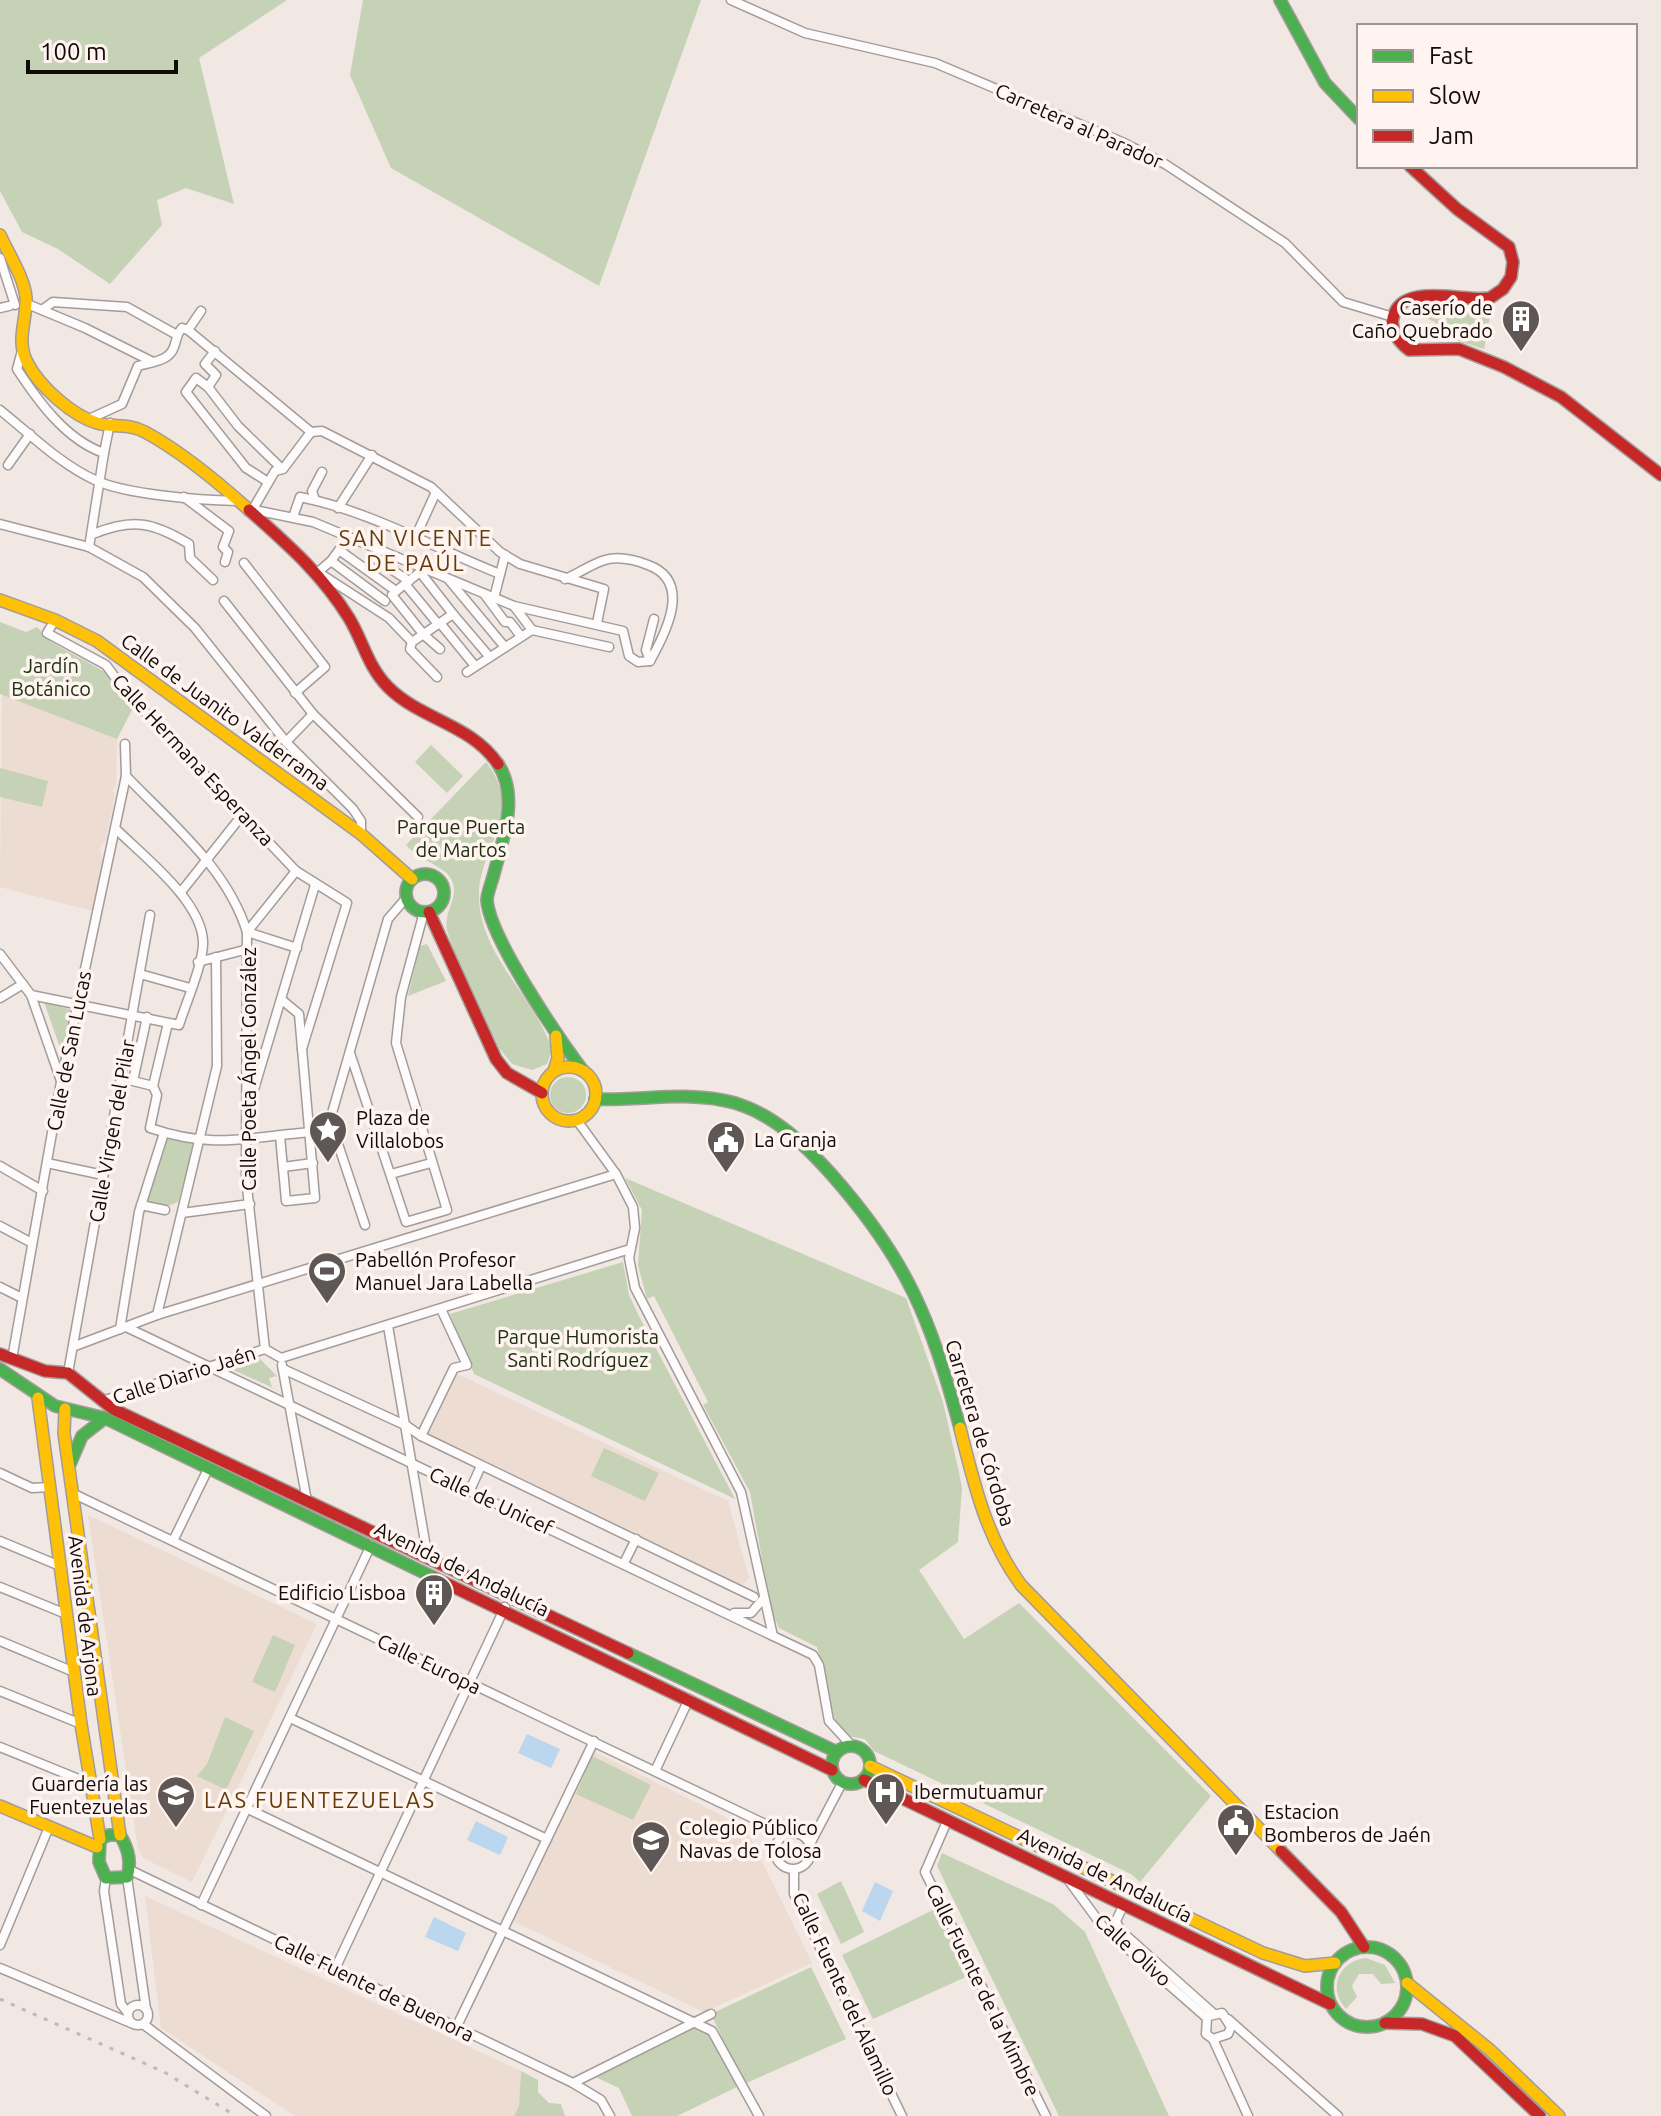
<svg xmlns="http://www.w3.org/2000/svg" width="1661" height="2116" viewBox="0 0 1661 2116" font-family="Ubuntu,sans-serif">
	<rect width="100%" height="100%" fill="#f1e7e3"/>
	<!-- education -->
	<g fill="#ecdcd2">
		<polygon points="2,692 117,739 116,785 112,791 115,793 106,840 99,849 103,860 93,911 0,887"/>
		<polygon points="457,1374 728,1501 749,1578 740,1586 428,1434"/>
		<polygon points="88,1515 317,1624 192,1882 143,1858 138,1849"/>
		<polygon points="593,1751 745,1827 812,1963 704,2012 511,1920"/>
		<polygon points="145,1896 521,2071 519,2106 514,2116 295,2116 161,2028"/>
	</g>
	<!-- green -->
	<g fill="#c6d2b5">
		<polygon points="0,0 287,0 199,58 234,204 186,188 157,200 162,225 110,284 58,249 22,232 0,191"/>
		<polygon points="363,0 701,0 599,286 391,168 350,75"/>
		<polygon points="1418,305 1492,306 1484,349 1432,333 1435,322 1407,310"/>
		<polygon points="0,622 26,632 37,627 51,642 107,673 134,706 117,739 0,694"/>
		<polygon points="431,745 463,776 447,793 415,762"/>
		<path d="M486 762C526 812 478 849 479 896 479 955 536 998 552 1050L547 1064 532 1070 512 1064 499 1048C483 1013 457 966 447 930 443 910 462 896 450 877 444 867 418 859 406 845Z"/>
		<polygon points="0,768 48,781 42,807 0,797"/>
		<polygon points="427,944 446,981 408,996 420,946"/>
		<polygon points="44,1002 72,1010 63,1056"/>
		<circle cx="568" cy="1095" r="18"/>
		<polygon points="164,1136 191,1142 194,1147 178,1202 165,1207 146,1202"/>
		<polygon points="625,1178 906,1298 943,1402 959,1472 962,1488 958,1542 919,1570 964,1639 1019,1603 1211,1796 1140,1882 1131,1874 874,1751 865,1739 847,1736 836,1725 817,1647 779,1628 771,1610 750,1492 703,1405 708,1402 654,1296 647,1299 638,1265 642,1210"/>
		<polygon points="623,1262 629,1295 638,1314 735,1499 474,1374 450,1314"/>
		<polygon points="259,1358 277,1376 269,1378 272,1387 280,1391 229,1368"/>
		<polygon points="604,1448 659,1473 645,1501 591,1476"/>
		<polygon points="273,1635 295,1645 275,1692 252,1682"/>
		<polygon points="225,1717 254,1731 226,1790 197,1776 207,1764"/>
		<polygon points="592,1756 651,1785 633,1820 576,1794"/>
		<polygon points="942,1853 1053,1904 1085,1932 1169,2116 1059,2116 937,1866"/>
		<polygon points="841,1881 864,1932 841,1944 817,1894"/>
		<polygon points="935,1909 968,1976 873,2019 842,1955"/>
		<path d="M1366 1958 1385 1965 1395 1983 1381 1984 1373 1974H1359L1352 1986 1357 1997 1346 2009C1327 1988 1339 1961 1366 1958Z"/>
		<polygon points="811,1967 846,2039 744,2084 711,2014"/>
		<polygon points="691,2023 716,2041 737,2087 677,2116 632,2116 619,2088 589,2074"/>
		<polygon points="521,2071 538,2080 538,2092 549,2103 561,2104 565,2116 514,2116 519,2106"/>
	</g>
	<!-- water -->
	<g fill="#bbd6ef">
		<polygon points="527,1734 560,1749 551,1768 518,1753"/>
		<polygon points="476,1821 508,1837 500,1855 467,1840"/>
		<polygon points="875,1882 893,1891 880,1921 862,1911"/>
		<polygon points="434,1917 466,1933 458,1951 425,1937"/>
	</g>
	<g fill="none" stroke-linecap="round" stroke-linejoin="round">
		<defs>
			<g id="street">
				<polyline points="731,0 805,33 935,63 1122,142 1165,164 1285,243 1343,302 1393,317"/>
				<polyline points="0,258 15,305"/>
				<polyline points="25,303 85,328 153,362"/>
				<polyline points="0,308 9,306"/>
				<polyline points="42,310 53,302 127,307 177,335"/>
				<polyline points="188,330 311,432"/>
				<path d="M23 347 17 369C38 401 66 440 104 453L89 547"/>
				<polyline points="215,351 205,364 216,375 208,387 196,378 186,392 246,468 268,482"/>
				<polyline points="208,387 238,426 282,469"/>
				<path d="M0 410C30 434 60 464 95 480 126 495 202 500 237 501"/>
				<path d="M89 419 122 404 138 366C150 362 169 362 174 347 177 339 176 335 182 328L188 330 201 311"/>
				<polyline points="311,432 322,431 431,487 500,552 520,564 604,589 597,623"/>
				<polyline points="104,453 110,423"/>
				<polyline points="8,465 30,434"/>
				<polyline points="184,497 229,531 223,547 228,552 225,562"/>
				<polyline points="315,500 312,491 322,472"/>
				<polyline points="338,508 372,455"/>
				<path d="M250 509 313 522 514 606 623 631 629 656 638 662 650 661C667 631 692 581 648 565 635 560 619 556 605 560 591 564 578 574 565 579"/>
				<polyline points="253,509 275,471 283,469 311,432"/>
				<path d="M293 517 300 497C370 511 434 548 500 574"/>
				<polyline points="0,524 89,547 143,577 195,628 286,742 353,809 361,821 361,834"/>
				<path d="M93 534C133 518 153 522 189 544L190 558 213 580"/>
				<polyline points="415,538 436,492"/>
				<polyline points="377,560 409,581"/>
				<polyline points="331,561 339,550 396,591"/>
				<polyline points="244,563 325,667 295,693"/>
				<polyline points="420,572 453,614"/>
				<polyline points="449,580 504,646"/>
				<polyline points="405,584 438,624"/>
				<polyline points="395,592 425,568"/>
				<polyline points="392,595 424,635 440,649"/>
				<polyline points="485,595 505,622 510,622 520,635"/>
				<polyline points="494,598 505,555"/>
				<polyline points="224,601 313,714 418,817"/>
				<polyline points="385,601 331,561 318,572 389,618 412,642"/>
				<polyline points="514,606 532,630 609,647"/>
				<polyline points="55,620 47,633 106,665 126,692 296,871 347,903 302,1049"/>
				<polyline points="440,623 475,666"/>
				<polyline points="650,661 646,650 654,619"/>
				<polyline points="467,672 532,630"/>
				<polyline points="437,677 410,649 412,642 453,614 488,655"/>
				<polyline points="286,742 313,714"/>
				<path d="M126 776C172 824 227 868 247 932L246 1178 265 1349"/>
				<polyline points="181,892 243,814"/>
				<polyline points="247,932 296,871"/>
				<polyline points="247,932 297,948"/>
				<polyline points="0,954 31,995 61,1081"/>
				<polyline points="198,962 248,949"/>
				<polyline points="140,974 190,988"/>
				<path d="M31 995 179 1025C186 1003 204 962 203 941 201 900 143 856 116 829"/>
				<polyline points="0,998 23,984"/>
				<polyline points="147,1017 133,1081 153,1086 168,1023"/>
				<polyline points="350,1053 406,1222 447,1210 396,1043 401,997 424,912"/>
				<path d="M153 1086 157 1095 150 1128C215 1150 247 1137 311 1132"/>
				<polyline points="252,1096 315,885"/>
				<polyline points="576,1119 616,1174 633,1207 635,1228 629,1258 635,1288 741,1492 773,1636 813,1655 819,1665 829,1721 852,1746"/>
				<polyline points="330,1120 365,1225"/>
				<polyline points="311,1127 330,1120 388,919 407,897"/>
				<polyline points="280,1136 286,1201 315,1198 299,1014 282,1000"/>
				<polyline points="47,1163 103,1175"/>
				<polyline points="0,1166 43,1191"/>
				<polyline points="283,1167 313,1163"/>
				<polyline points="391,1174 431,1163"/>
				<polyline points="141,1205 165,1210"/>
				<polyline points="182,1213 250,1204"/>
				<polyline points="0,1226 32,1243"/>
				<polyline points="0,1287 22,1298"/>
				<polyline points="157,1315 217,1066 216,957"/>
				<polyline points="388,1326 428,1559"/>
				<polyline points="126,1327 773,1636"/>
				<polyline points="120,1329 139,1212 164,1133"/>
				<polyline points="75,1346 157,1315 616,1174"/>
				<polyline points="265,1349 281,1358 630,1249"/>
				<polyline points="12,1359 61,1082 126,776 125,744"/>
				<polyline points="282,1365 307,1501"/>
				<polyline points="283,1369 407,1426 421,1436 754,1597"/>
				<polyline points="68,1373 150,915"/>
				<polyline points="102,1401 265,1349"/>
				<polyline points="421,1436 454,1368 467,1365 441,1309"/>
				<polyline points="0,1473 32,1488 50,1487"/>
				<polyline points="470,1490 481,1466"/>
				<polyline points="72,1493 786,1834"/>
				<polyline points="174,1539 209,1467"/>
				<polyline points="0,1541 60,1566"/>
				<polyline points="624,1563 636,1539"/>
				<polyline points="0,1587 66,1614"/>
				<polyline points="734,1613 751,1613 763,1599"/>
				<polyline points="0,1641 74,1672"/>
				<polyline points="0,1691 81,1724"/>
				<polyline points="290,1718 547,1839"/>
				<polyline points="0,1747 91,1784"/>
				<polyline points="655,1771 689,1699"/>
				<polyline points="248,1809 712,2031 759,2116"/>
				<polyline points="948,1819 925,1872 1046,2116"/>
				<circle cx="793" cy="1851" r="18"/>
				<polyline points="810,1844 842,1783"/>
				<polyline points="130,1870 573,2083 601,2100 610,2116"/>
				<polyline points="794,1870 794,1894 902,2116"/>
				<polyline points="127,1877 146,2009"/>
				<polyline points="106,1878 104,1891 121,2004 128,2013"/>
				<polyline points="1069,1881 1103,1927 1207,2018"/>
				<polyline points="1124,1904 1116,1921 1120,1930 1213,2013"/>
				<polyline points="201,1905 371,1545"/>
				<polyline points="0,1945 49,1827"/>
				<polyline points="0,1968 131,2023"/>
				<polyline points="335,1969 505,1607"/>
				<circle cx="138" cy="2015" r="10"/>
				<polyline points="1209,2016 1222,2013 1231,2027 1228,2034 1213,2039"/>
				<polyline points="1207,2018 1206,2034 1213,2039 1248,2116"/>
				<polyline points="1228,2019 1338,2116"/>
				<polyline points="143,2024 266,2116"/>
				<polyline points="456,2028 594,1741"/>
				<polyline points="573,2083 711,2014"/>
			</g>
			<g id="fast">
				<polyline points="1280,0 1325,83 1359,119"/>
				<path d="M498 764C520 797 502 842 493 877 491 884 487 894 487 900 489 937 560 1040 583 1071"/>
				<circle cx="425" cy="893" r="19"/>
				<path d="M595 1099C641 1101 690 1090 735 1103 775 1115 805 1145 832 1175 907 1260 931 1319 960 1428"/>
				<polyline points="0,1369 55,1406 105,1418 435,1578"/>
				<polyline points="70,1464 82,1436 105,1418"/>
				<polyline points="628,1653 837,1752"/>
				<circle cx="851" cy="1765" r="19"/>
				<path d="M109 1835H120C128 1848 132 1862 127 1877L106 1878 99 1862 100 1839Z"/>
				<circle cx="1367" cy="1987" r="40"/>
			</g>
			<g id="slow">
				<path d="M0 235C8 253 25 279 26 298 27 321 15 341 28 364 40 387 73 416 97 423 113 428 129 423 145 432 182 452 218 482 249 510"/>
				<polyline points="0,600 55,620 97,641 361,834 412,879"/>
				<circle cx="569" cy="1094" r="27"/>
				<polyline points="554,1071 558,1058 556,1036"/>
				<polyline points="38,1398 81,1724 100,1839"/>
				<polyline points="65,1409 64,1433 120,1835"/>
				<path d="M960 1428C974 1484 986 1537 1021 1585L1281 1851"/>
				<polyline points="870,1766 1263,1953 1305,1966 1335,1963"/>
				<polyline points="0,1806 97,1847"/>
				<polyline points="1407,1983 1490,2050 1559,2116"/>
			</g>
			<g id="jam">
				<path d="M1410 166 1457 209 1509 247 1513 262 1511 277 1503 289 1490 298C1463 302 1401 281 1393 318 1390 332 1399 342 1409 350L1459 349 1504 367 1561 397 1661 475"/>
				<path d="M249 510C288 545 321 573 349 618 363 641 368 667 388 687 421 720 471 724 498 764"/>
				<polyline points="429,912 496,1059 507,1073 542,1093"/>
				<polyline points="0,1354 45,1371 68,1373 113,1409 628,1653"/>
				<polyline points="435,1578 832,1770"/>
				<polyline points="864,1780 1330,2004"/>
				<polyline points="1281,1851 1341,1912 1364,1947"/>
				<polyline points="1385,2023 1422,2024 1455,2036 1540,2116"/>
			</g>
		</defs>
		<!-- street casing -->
		<use href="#street" stroke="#a39c99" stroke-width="11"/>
		<!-- fast casing -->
		<use href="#fast" stroke="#a39c99" stroke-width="14"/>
		<!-- slow casing -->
		<use href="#slow" stroke="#a39c99" stroke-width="14"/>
		<!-- jam casing -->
		<use href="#jam" stroke="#a39c99" stroke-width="14"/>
		<!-- street -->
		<use href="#street" stroke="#fdfbfb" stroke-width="8"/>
		<!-- fast -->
		<use href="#fast" stroke="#4caf50" stroke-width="11"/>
		<!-- slow -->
		<use href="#slow" stroke="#ffc107" stroke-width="11"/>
		<!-- jam -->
		<use href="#jam" stroke="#c62828" stroke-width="11"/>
		<!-- rail -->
		<polyline stroke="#bcbab9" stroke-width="3" stroke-dasharray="4 8" stroke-linecap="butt" points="0,1999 164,2072 236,2116"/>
	</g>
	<!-- icons -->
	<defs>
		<symbol id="building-pin" viewBox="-11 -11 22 30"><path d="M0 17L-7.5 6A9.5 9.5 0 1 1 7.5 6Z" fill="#5f5755" stroke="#fff4ef"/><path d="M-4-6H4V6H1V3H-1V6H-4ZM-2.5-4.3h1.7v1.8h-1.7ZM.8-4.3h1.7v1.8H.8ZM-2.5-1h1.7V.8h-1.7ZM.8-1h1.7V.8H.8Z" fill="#fff"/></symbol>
		<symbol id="sight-pin" viewBox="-11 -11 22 30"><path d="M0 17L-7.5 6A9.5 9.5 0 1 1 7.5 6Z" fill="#5f5755" stroke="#fff4ef"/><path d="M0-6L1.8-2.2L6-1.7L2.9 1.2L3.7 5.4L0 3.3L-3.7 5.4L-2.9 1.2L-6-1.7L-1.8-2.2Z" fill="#fff"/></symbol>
		<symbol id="civic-pin" viewBox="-11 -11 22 30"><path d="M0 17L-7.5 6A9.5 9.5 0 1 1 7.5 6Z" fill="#5f5755" stroke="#fff4ef"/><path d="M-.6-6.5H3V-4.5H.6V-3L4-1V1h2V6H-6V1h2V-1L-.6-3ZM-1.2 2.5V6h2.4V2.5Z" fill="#fff"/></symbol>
		<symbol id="stadium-pin" viewBox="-11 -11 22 30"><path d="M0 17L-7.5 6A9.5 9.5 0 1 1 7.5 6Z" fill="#5f5755" stroke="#fff4ef"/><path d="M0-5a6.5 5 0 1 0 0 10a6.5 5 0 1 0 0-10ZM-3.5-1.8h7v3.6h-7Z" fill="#fff"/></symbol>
		<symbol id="hospital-pin" viewBox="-11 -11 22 30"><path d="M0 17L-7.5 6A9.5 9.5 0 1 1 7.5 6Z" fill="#5f5755" stroke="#fff4ef"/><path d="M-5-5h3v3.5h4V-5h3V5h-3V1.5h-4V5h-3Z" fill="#fff"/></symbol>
		<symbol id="school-pin" viewBox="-11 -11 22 30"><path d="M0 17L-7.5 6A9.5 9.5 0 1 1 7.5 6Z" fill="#5f5755" stroke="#fff4ef"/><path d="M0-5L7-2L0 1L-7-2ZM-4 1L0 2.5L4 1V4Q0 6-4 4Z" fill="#fff"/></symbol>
	</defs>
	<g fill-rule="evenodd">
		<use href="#building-pin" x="1499" y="297" width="44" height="60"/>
		<use href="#sight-pin" x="306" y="1108" width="44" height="60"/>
		<use href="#civic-pin" x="704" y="1118" width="44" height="60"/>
		<use href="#stadium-pin" x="305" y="1249" width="44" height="60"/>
		<use href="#building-pin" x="412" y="1571" width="44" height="60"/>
		<use href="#hospital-pin" x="864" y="1770" width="44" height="60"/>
		<use href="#school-pin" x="154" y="1773" width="44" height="60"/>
		<use href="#civic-pin" x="1214" y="1801" width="44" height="60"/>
		<use href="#school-pin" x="629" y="1818" width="44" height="60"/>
	</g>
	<g text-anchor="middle" stroke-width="7" stroke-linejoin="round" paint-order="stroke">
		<!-- street labels -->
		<g font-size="20" fill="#100a08" stroke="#fff4ef">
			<text transform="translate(1079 126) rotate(24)" y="7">Carretera al Parador</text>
			<text transform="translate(225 712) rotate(36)" y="7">Calle de Juanito Valderrama</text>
			<text transform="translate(193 760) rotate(47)" y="7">Calle Hermana Esperanza</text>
			<text transform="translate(69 1051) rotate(-79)" y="7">Calle de San Lucas</text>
			<text transform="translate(249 1069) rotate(-90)" y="7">Calle Poeta Ángel González</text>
			<text transform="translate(112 1131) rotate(-80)" y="7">Calle Virgen del Pilar</text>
			<text transform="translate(184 1375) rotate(-18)" y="7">Calle Diario Jaén</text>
			<text transform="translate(980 1433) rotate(73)" y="7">Carretera de Córdoba</text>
			<text transform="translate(491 1501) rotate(25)" y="7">Calle de Unicef</text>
			<text transform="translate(462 1569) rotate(26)" y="7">Avenida de Andalucía</text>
			<text transform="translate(85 1616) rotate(83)" y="7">Avenida de Arjona</text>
			<text transform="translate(429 1664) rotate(26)" y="7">Calle Europa</text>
			<text transform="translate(1105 1875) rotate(26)" y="7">Avenida de Andalucía</text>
			<text transform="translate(1133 1950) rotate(43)" y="7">Calle Olivo</text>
			<text transform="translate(374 1988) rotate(26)" y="7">Calle Fuente de Buenora</text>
			<text transform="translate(983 1990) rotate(64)" y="7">Calle Fuente de la Mimbre</text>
			<text transform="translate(845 1994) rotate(65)" y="7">Calle Fuente del Alamillo</text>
		</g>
		<!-- poi labels -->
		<g font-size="20" fill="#100a08" stroke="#fff4ef" text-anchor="start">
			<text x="1493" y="315" text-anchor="end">Caserío de<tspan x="1493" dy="23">Caño Quebrado</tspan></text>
			<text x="356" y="1125">Plaza de<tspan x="356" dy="23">Villalobos</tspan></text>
			<text x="754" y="1147">La Granja</text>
			<text x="355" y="1267">Pabellón Profesor<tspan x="355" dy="23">Manuel Jara Labella</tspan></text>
			<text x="406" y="1600" text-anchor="end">Edificio Lisboa</text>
			<text x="148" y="1791" text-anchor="end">Guardería las<tspan x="148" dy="23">Fuentezuelas</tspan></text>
			<text x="914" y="1799">Ibermutuamur</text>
			<text x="1264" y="1819">Estacion<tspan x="1264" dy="23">Bomberos de Jaén</tspan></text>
			<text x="679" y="1835">Colegio Público<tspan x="679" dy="23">Navas de Tolosa</tspan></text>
		</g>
		<!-- park labels -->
		<g font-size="20" fill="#1c2f0f" stroke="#fff4ef">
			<text x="51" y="673">Jardín<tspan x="51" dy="23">Botánico</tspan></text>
			<text x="461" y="834">Parque Puerta<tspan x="461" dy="23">de Martos</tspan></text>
			<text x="578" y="1344">Parque Humorista<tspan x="578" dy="23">Santi Rodríguez</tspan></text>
		</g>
		<!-- neighbourhood labels -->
		<g font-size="22" letter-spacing="2" fill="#633c0c" stroke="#fff4ef">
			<text x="416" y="546">SAN VICENTE<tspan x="416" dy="25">DE PAÚL</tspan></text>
			<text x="320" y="1808">LAS FUENTEZUELAS</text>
		</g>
	</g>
	<!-- legend -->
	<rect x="1357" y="24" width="280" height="144" fill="#fff4ef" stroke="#9f9693" stroke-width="2"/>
	<rect x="1373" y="50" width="40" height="12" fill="#4caf50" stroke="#9f9693" stroke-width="2"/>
	<text x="1429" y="64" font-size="24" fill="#100a08">Fast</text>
	<rect x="1373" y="90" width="40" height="12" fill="#ffc107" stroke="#9f9693" stroke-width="2"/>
	<text x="1429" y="104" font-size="24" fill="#100a08">Slow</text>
	<rect x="1373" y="130" width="40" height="12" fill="#c62828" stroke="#9f9693" stroke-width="2"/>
	<text x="1429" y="144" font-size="24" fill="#100a08">Jam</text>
	<!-- scale -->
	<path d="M28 60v12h148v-12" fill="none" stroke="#100a08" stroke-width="4"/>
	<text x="40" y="60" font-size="24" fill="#100a08" stroke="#fff4ef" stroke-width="6" paint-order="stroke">100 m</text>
</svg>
